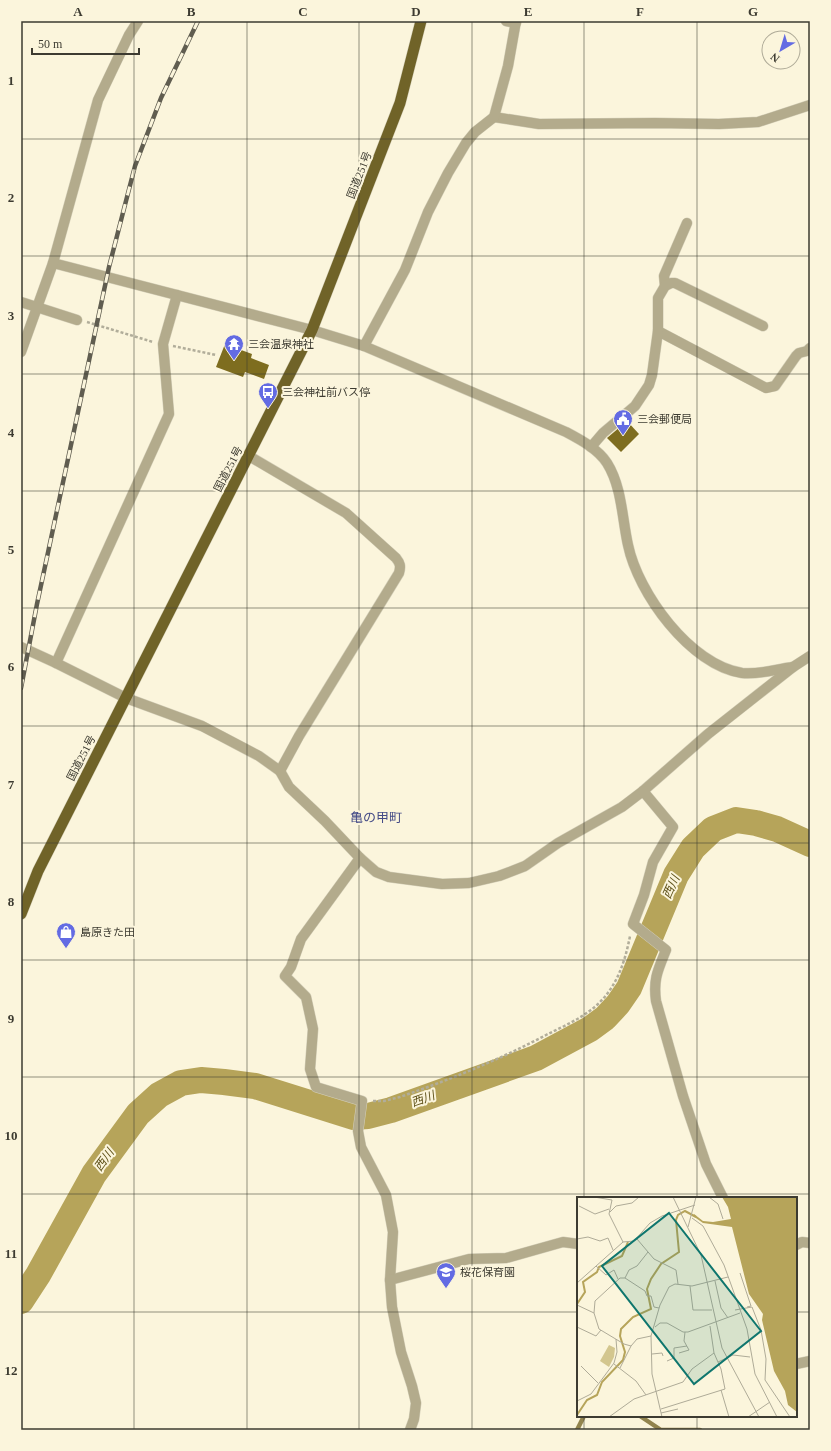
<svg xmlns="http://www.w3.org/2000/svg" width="831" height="1451" viewBox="0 0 831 1451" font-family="'Times New Roman','Noto Sans JP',serif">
	<rect width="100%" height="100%" fill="#fbf5dc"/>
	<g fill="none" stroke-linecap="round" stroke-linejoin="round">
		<!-- stream -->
		<g stroke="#92844e" stroke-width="4.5">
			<polyline points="640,1416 661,1430 700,1430"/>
			<polyline points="577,1430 584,1416"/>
		</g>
		<!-- river -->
		<polyline stroke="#b6a45a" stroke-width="26" points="21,1301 38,1275 94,1174 138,1114 159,1095 181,1083 201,1080 224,1082 255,1086 354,1117 368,1116 391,1110 536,1058 590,1029 605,1018 618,1004 629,988 676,875 693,848 713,829 736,820 756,823 777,829 810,844"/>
	</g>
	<!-- building -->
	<g fill="#7e6d1f">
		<polygon points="225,344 252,354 251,358 269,365 264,379 245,372 243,377 216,367"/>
		<polygon points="627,421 639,434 621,452 607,438"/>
	</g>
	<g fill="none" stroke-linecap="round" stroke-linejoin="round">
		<defs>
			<g id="minor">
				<polyline points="506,21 516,23"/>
				<polyline points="494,117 539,124 655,123 719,124 758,122 810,105"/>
				<path d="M53 263 312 330 364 346 566 432C581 440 598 449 607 463 622 487 622 518 628 545 638 593 690 665 742 673 759 675 776 669 793 667"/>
				<polyline points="665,286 664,276 687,223"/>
				<polyline points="21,302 77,320"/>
				<polyline points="658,331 766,388 775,386 796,356 799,353 807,351 810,348"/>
				<polyline points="364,346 405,270 428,212 448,173 466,143 475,132 494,117 508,66 516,21"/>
				<polyline points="21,352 53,263 98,100 129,35 138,21"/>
				<polyline points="591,447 603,433 635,406 649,385 652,375 658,331 658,298 665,286 671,283 675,283 763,326"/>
				<path d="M249 456 346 513 396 558C400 563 401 566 399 573L299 736 280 771"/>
				<polyline points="21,647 56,663 126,698 202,726 259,756 280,771 289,787 325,821 360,858 376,872 389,877 442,884 469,883 499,876 525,866 558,843 622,807 643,791 708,734 793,667 810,656"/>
				<polyline points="56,663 169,414 163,344 177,295"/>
				<path d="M643 791 673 827 653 862 644 895 633 924 666 950C658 970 653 979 656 1001L683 1096 706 1164 723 1198"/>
				<polyline points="360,858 301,939 291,967 285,976 306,997 313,1029 310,1069 316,1087 362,1101 358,1131 361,1147 386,1195 393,1232 390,1280 392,1307 401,1352 412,1386 416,1403 414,1419 410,1430"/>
				<polyline points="796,1245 802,1242 810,1243"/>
				<polyline points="390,1280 469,1259 506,1258 563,1242 578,1244"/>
				<polyline points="796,1364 810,1361"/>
			</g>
			<polyline id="trunk" points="21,914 38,871 312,330 400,103 421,21"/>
		</defs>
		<!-- minor casing -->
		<use href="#minor" stroke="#d5d0ba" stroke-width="11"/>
		<!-- trunk casing -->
		<use href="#trunk" stroke="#d5d0ba" stroke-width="12"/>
		<!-- path -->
		<g stroke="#b1ad9a" stroke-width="2.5" stroke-dasharray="3 2" stroke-linecap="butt">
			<polyline points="87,322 153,342"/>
			<polyline points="173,346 216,355"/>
			<path d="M373 1101H384L400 1097C449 1080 499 1060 546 1035 564 1026 583 1018 598 1004 617 986 625 962 630 936"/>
		</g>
		<!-- minor -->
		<use href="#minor" stroke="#b3ab8c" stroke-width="10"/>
		<!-- trunk -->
		<use href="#trunk" stroke="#706328" stroke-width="11"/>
		<defs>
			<polyline id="rail" points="21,688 37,604 109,267 135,166 161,98 198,21"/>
		</defs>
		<!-- rail casing -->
		<use href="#rail" stroke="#605d50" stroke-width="4.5"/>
		<!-- rail -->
		<use href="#rail" stroke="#fbf5dc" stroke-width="3" stroke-dasharray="9" stroke-linecap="butt"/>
	</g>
	<!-- grid -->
	<path fill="none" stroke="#3d3b31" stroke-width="1" stroke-opacity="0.55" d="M134 21V1430M247 21V1430M359 21V1430M472 21V1430M584 21V1198M697 21V1198M21 139H810M21 256H810M21 374H810M21 491H810M21 608H810M21 726H810M21 843H810M21 960H810M21 1077H810M21 1194H810M21 1312H578M796 1312H810M584 1416V1430M697 1416V1430"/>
	<!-- icons -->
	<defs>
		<symbol id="temple-pin" viewBox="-11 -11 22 30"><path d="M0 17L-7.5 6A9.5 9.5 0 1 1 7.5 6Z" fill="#636be3" stroke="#fbf5dc"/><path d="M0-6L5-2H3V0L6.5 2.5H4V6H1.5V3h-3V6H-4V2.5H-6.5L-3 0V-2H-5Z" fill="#fff"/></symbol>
		<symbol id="bus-pin" viewBox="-11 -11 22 30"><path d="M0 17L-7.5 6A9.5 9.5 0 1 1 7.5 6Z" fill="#636be3" stroke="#fbf5dc"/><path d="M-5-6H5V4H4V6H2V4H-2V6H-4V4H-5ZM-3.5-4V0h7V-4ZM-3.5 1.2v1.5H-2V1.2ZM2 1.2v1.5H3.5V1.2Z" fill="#fff"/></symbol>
		<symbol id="civic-pin" viewBox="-11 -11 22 30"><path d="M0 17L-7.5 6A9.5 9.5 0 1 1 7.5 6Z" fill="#636be3" stroke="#fbf5dc"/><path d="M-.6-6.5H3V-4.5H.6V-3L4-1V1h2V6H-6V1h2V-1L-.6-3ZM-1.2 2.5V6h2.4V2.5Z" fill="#fff"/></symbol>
		<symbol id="shop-pin" viewBox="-11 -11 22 30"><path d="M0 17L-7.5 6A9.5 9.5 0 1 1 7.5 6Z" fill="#636be3" stroke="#fbf5dc"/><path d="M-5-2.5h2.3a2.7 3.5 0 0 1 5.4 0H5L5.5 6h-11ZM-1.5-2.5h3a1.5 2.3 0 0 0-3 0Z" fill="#fff"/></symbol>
		<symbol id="school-pin" viewBox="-11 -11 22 30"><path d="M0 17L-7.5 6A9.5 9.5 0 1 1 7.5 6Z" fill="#636be3" stroke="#fbf5dc"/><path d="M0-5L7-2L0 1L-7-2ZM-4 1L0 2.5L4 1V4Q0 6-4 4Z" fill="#fff"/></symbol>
	</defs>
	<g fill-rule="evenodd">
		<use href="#temple-pin" x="223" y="333" width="22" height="30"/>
		<use href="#bus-pin" x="257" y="381" width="22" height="30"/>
		<use href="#civic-pin" x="612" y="408" width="22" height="30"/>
		<use href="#shop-pin" x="55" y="921" width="22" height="30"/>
		<use href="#school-pin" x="435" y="1261" width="22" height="30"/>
	</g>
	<g text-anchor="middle" stroke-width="4" stroke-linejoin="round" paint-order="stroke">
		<!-- street labels -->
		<g font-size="11" fill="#3d3b31" stroke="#fbf5dc">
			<text transform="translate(359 175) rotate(-69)" y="4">国道251号</text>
			<text transform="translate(228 469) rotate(-63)" y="4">国道251号</text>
			<text transform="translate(81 758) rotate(-63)" y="4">国道251号</text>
		</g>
		<!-- poi labels -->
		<g font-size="11" fill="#3d3b31" stroke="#fbf5dc" text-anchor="start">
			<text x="248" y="348">三会温泉神社</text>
			<text x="282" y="396">三会神社前バス停</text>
			<text x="637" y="423">三会郵便局</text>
			<text x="80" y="936">島原きた田</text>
			<text x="460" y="1276">桜花保育園</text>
		</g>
		<!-- water labels -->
		<g font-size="12" font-style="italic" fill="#5e5119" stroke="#fbf5dc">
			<text transform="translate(671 887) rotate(-66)" y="4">西川</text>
			<text transform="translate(423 1099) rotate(-20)" y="4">西川</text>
			<text transform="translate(104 1160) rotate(-54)" y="4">西川</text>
		</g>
		<!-- quarter labels -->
		<g font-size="13" fill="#444b87" stroke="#fbf5dc">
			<text x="376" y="822">亀の甲町</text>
		</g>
	</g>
	<!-- overview -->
	<g transform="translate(577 1197)">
		<rect width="220" height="220" fill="#fbf5dc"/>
		<path d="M32 148 38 151 37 160 32 170 23 164Z" fill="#d3c68e"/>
		<path d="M145 0H220V215L211 208 208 194 197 174 185 123 186 117 172 97 155 30 126 26 116 19 117 17 126 24 136 25 154 22 151 10Z" fill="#b6a45a"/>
		<path fill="none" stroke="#b6a45a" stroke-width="2" d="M0 107 8 95 6 85 20 75 22 70 45 59 51 45M0 218 10 203 20 198 25 185 46 163 48 155 43 139 44 132 56 120 74 112 70 92 74 82 84 67 102 55 99 23 101 18 108 14 119 20"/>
		<path fill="none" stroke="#afab98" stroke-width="1" d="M96 0 124 58 145 151 182 220M132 0 141 7 146 22M2 9 18 17 32 12M33 15 39 9 55 6 62 0M115 21 126 29 147 68 170 132 178 177 200 220M111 30 119 0M0 42 11 40 23 44 31 41 36 53M60 42 77 62 99 73 101 87M46 45 57 44 73 26 85 19 118 8M19 69 29 78 37 73 41 82M163 76 174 109 170 110M48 81 52 73 60 69 71 55M138 84 144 111 151 121M0 86 46 45 32 17 35 3 17 0M113 89 116 113H135M0 108 17 116 22 132 47 147 54 149 60 142 74 139 75 177 85 220M158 113 175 110 184 133 189 162 188 183 213 220M17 116 18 104 43 81H48L68 94 70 99H74L77 110 82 111M0 130 19 139 24 133M78 130 83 126H90L106 135H111L163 116M74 139 83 108 92 90 98 87 115 89 151 80M102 156 112 153 107 144 108 135M75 157 85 156 86 159M90 164 97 161V151L110 149M141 165 156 158 173 160M37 167 59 184 69 198M4 169 21 186M43 171 54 149M144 193 152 220M0 204 14 197 37 166 40 155 39 142M84 212 148 192 144 172 137 156 133 129M84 216 101 212M32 220 57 202 106 185 115 172 137 156M171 220 193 205"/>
		<path fill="#0f766e" fill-opacity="0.15" stroke="#0f766e" stroke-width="2" d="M92 16 184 134 117 187 25 69Z"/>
		<rect width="220" height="220" fill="none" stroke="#3d3b31" stroke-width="2"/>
	</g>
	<!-- border -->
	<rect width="831" height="1451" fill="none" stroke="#fbf5dc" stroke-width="44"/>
	<!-- north arrow -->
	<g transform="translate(781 50) rotate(218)"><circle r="19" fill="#fbf5dc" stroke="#afab98"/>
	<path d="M0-3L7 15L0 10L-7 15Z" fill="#636be3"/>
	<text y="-6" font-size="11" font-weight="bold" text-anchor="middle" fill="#3d3b31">N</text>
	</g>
	<!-- scale -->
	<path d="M32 48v6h107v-6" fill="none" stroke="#3d3b31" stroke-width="2"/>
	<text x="38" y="48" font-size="12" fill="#3d3b31" stroke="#fbf5dc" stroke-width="3" paint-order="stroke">50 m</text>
	<rect x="22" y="22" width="787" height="1407" fill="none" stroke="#3d3b31" stroke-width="1.5"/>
	<g font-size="13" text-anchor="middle" font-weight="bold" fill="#3d3b31">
		<text x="78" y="16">A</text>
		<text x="191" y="16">B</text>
		<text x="303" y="16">C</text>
		<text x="416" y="16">D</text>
		<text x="528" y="16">E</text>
		<text x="640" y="16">F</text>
		<text x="753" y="16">G</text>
		<text x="11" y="85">1</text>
		<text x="11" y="202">2</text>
		<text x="11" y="320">3</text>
		<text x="11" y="437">4</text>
		<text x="11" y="554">5</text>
		<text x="11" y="671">6</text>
		<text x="11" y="789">7</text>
		<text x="11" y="906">8</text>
		<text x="11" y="1023">9</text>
		<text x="11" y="1140">10</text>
		<text x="11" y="1258">11</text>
		<text x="11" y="1375">12</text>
	</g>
</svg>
